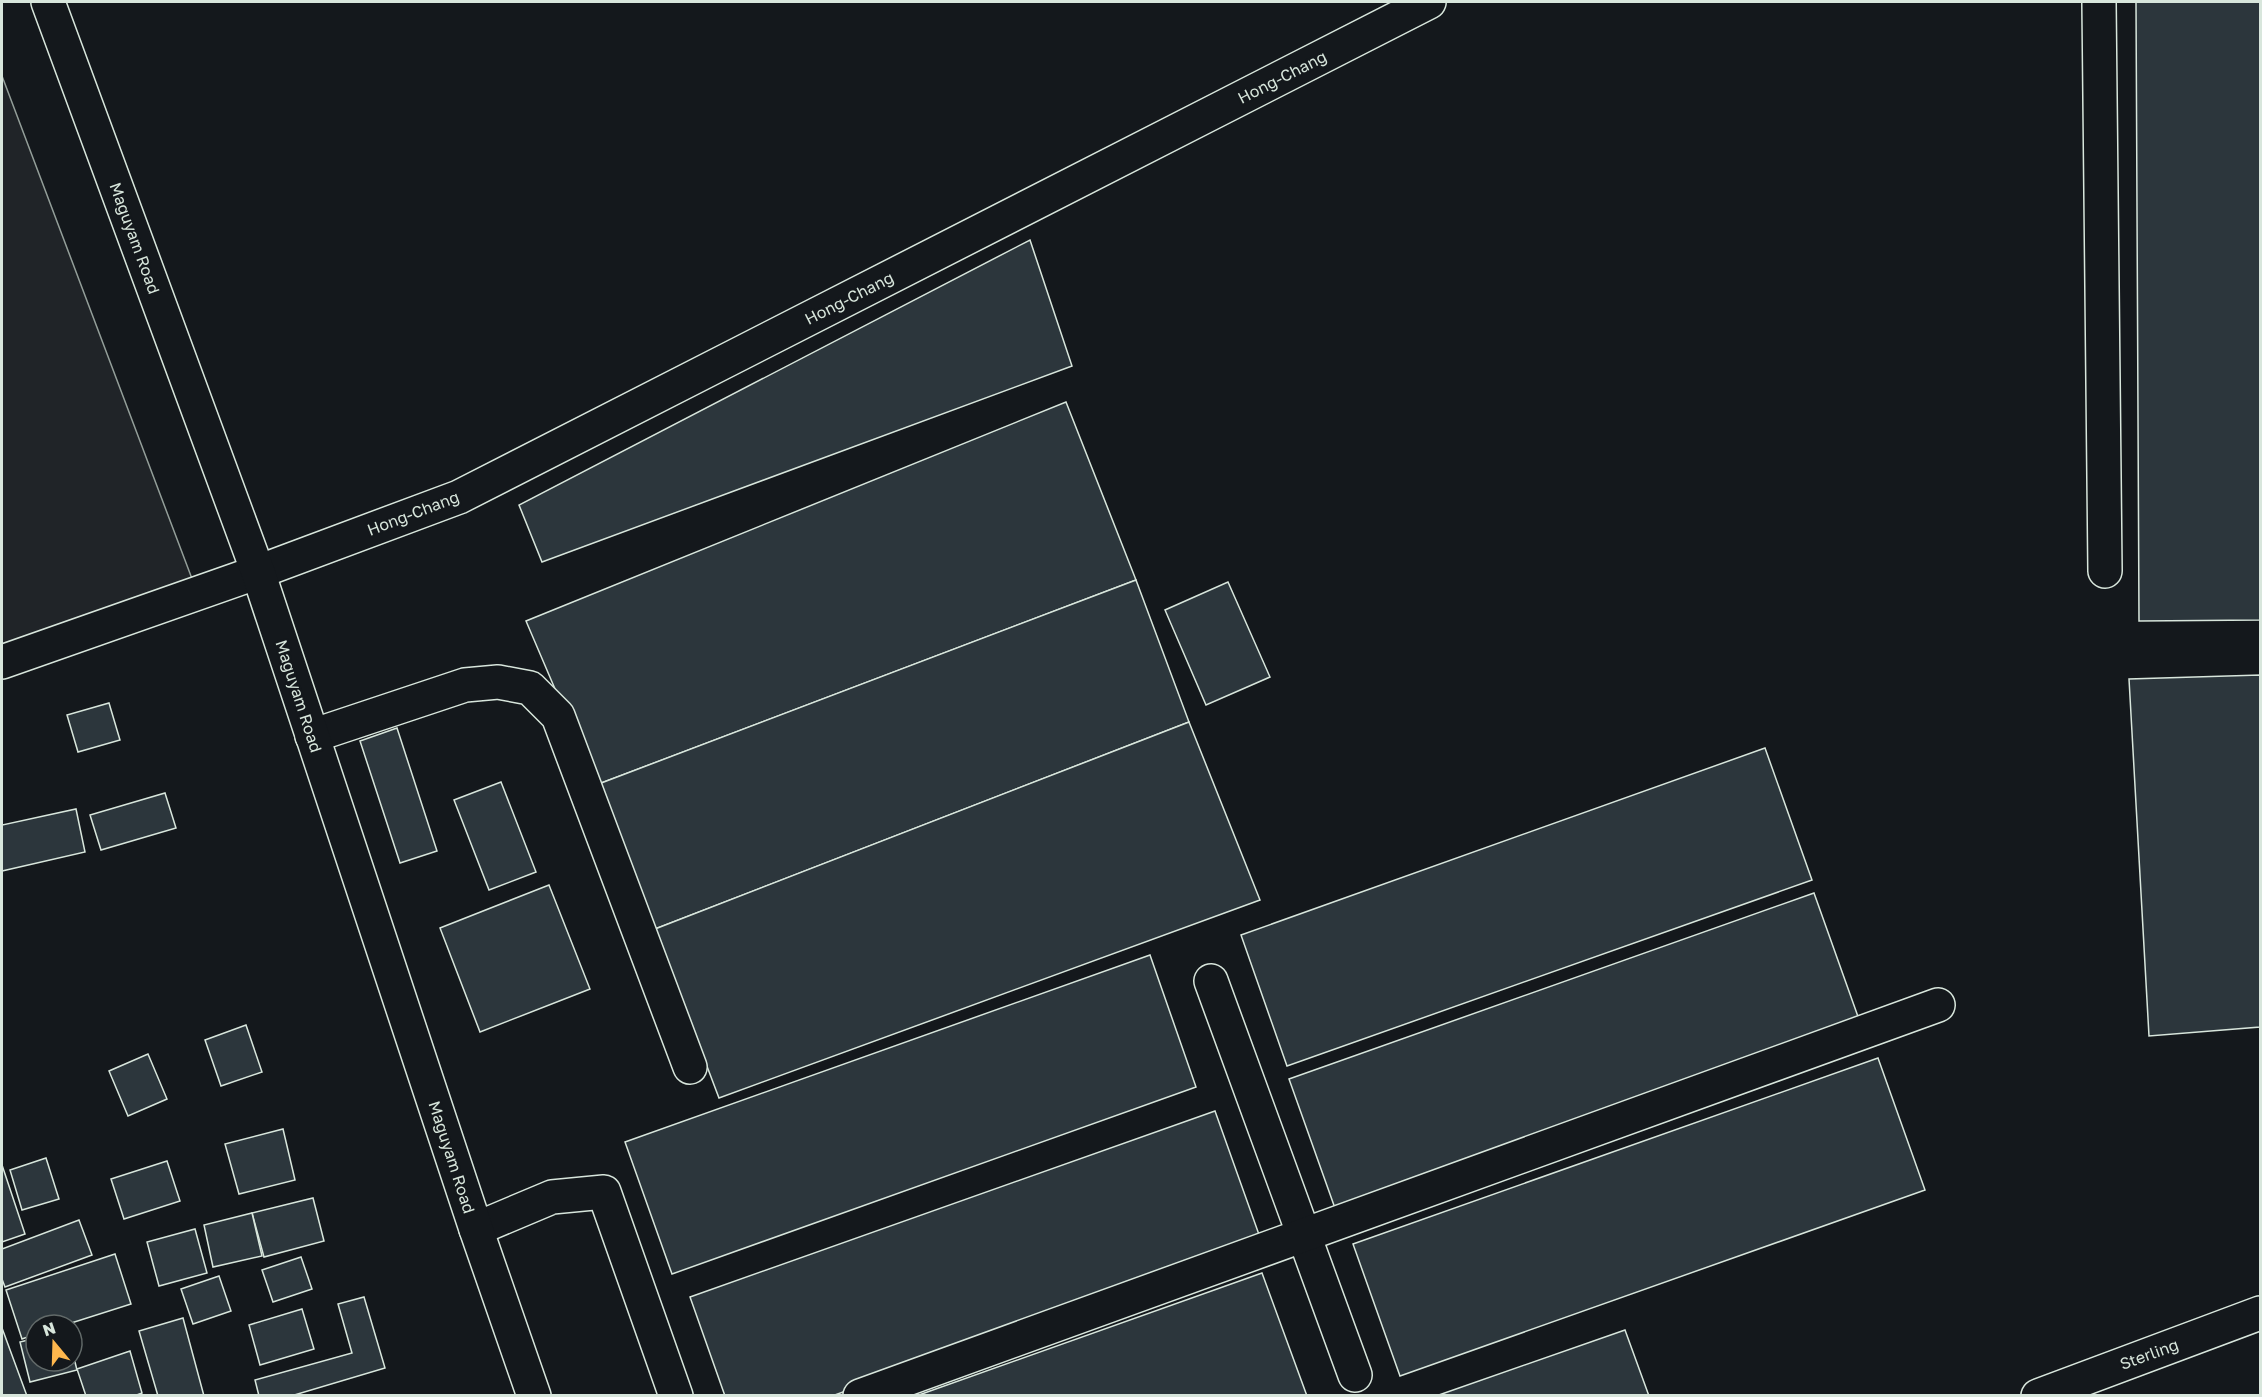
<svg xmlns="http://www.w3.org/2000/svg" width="2262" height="1397" viewBox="0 0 2262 1397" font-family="'Golos Text',sans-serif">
	<rect width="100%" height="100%" fill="#14181c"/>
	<!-- green -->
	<polygon fill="#202428" stroke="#939e99" stroke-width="1.5" points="2,76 194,584 2,652"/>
	<!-- building -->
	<g fill="#2c363c" stroke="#d8e6dc" stroke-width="1.5">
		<polygon points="2136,2 2260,2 2260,620 2139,621"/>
		<polygon points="1030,240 1072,366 542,562 519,505"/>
		<polygon points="1066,402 1136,580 596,785 526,621"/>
		<polygon points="1136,580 1189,722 655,929 596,785"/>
		<polygon points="1228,582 1270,677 1206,705 1165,610"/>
		<polygon points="2260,675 2260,1027 2149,1036 2129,679"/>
		<polygon points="109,703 120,740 78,752 67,715"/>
		<polygon points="1189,722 1260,900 719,1098 655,929"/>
		<polygon points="397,728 437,851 400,863 360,741"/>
		<polygon points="1765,748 1812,880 1287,1066 1241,935"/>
		<polygon points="501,782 536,872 489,890 454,800"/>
		<polygon points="165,793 176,828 101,850 90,815"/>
		<polygon points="76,809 85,852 2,871 2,825"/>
		<polygon points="549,885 590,989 480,1032 440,928"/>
		<polygon points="1814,893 1861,1025 1336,1211 1289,1079"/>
		<polygon points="1150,955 1196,1087 672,1274 625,1142"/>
		<polygon points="246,1025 262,1072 221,1086 205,1040"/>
		<polygon points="148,1054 167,1099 128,1116 109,1071"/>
		<polygon points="1878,1058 1925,1190 1400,1376 1353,1244"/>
		<polygon points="1215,1111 1262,1243 832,1396 725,1396 690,1297"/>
		<polygon points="283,1129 295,1180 239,1194 225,1144"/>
		<polygon points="46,1158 59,1199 22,1210 10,1170"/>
		<polygon points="167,1161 180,1201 124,1219 111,1179"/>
		<polygon points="2,1165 25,1234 2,1242"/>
		<polygon points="313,1198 324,1241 264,1257 252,1213"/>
		<polygon points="252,1213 262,1256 213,1267 204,1225"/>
		<polygon points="79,1220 92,1255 5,1287 2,1279 2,1249"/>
		<polygon points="195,1229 207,1273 159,1286 147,1242"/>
		<polygon points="115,1254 131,1304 65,1325 36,1325 36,1334 22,1339 6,1290"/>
		<polygon points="301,1257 312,1289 273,1302 262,1270"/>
		<polygon points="1262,1273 1307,1396 916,1396"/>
		<polygon points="219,1276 231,1311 193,1324 181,1289"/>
		<polygon points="364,1297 385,1368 291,1396 259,1396 255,1380 352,1353 338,1304"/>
		<polygon points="302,1309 314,1349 260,1365 249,1325"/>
		<polygon points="183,1318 204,1396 158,1396 139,1331"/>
		<polygon points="2,1328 27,1396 2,1396"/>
		<polygon points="1625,1330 1649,1396 1436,1396"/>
		<polygon points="36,1338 36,1361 72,1361 72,1350 77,1370 30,1382 20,1342"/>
		<polygon points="130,1351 142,1393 134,1396 86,1396 77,1369"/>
	</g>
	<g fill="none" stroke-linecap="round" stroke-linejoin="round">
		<defs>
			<g id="minor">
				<polyline points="2099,2 2105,571"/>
				<polyline points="2,662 258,572 459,497 1429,2"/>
				<polyline points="312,736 465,685 498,682 530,688 558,716 690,1067"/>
				<polyline points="1211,981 1355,1375"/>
				<polyline points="476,1229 552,1197 604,1192 676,1396"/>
				<polyline points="860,1396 1938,1005"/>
				<polyline points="2038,1396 2260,1313"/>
			</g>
			<polyline id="major" points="48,2 258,572 476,1229 534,1396"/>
		</defs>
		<!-- minor casing -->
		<use href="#minor" stroke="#d8e6dc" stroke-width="36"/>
		<!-- major casing -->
		<use href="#major" stroke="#d8e6dc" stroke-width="36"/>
		<!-- minor -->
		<use href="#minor" stroke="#14181c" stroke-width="33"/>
		<!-- major -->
		<use href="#major" stroke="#14181c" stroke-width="33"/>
	</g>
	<g text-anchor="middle" stroke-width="4.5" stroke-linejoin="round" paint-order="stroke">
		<!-- street labels -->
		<g font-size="16" fill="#d8e6dc" stroke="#14181c">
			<text transform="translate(1282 77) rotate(-27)" y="6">Hong-Chang</text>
			<text transform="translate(135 238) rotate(70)" y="6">Maguyam Road</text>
			<text transform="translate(849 298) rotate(-27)" y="6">Hong-Chang</text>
			<text transform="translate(413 513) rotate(-21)" y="6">Hong-Chang</text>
			<text transform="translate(299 696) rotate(72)" y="6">Maguyam Road</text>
			<text transform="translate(452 1157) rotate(72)" y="6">Maguyam Road</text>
			<text transform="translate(2149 1354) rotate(-20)" y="6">Sterling</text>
		</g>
	</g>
	<!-- border -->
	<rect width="2262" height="1397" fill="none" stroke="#d8e6dc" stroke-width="6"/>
	<!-- north arrow -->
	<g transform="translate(54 1343) rotate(341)"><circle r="28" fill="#14181c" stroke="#626a69" stroke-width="1.5"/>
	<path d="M0-4.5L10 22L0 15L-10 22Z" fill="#ffb74d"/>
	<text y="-9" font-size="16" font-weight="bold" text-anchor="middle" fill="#d8e6dc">N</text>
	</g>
</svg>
